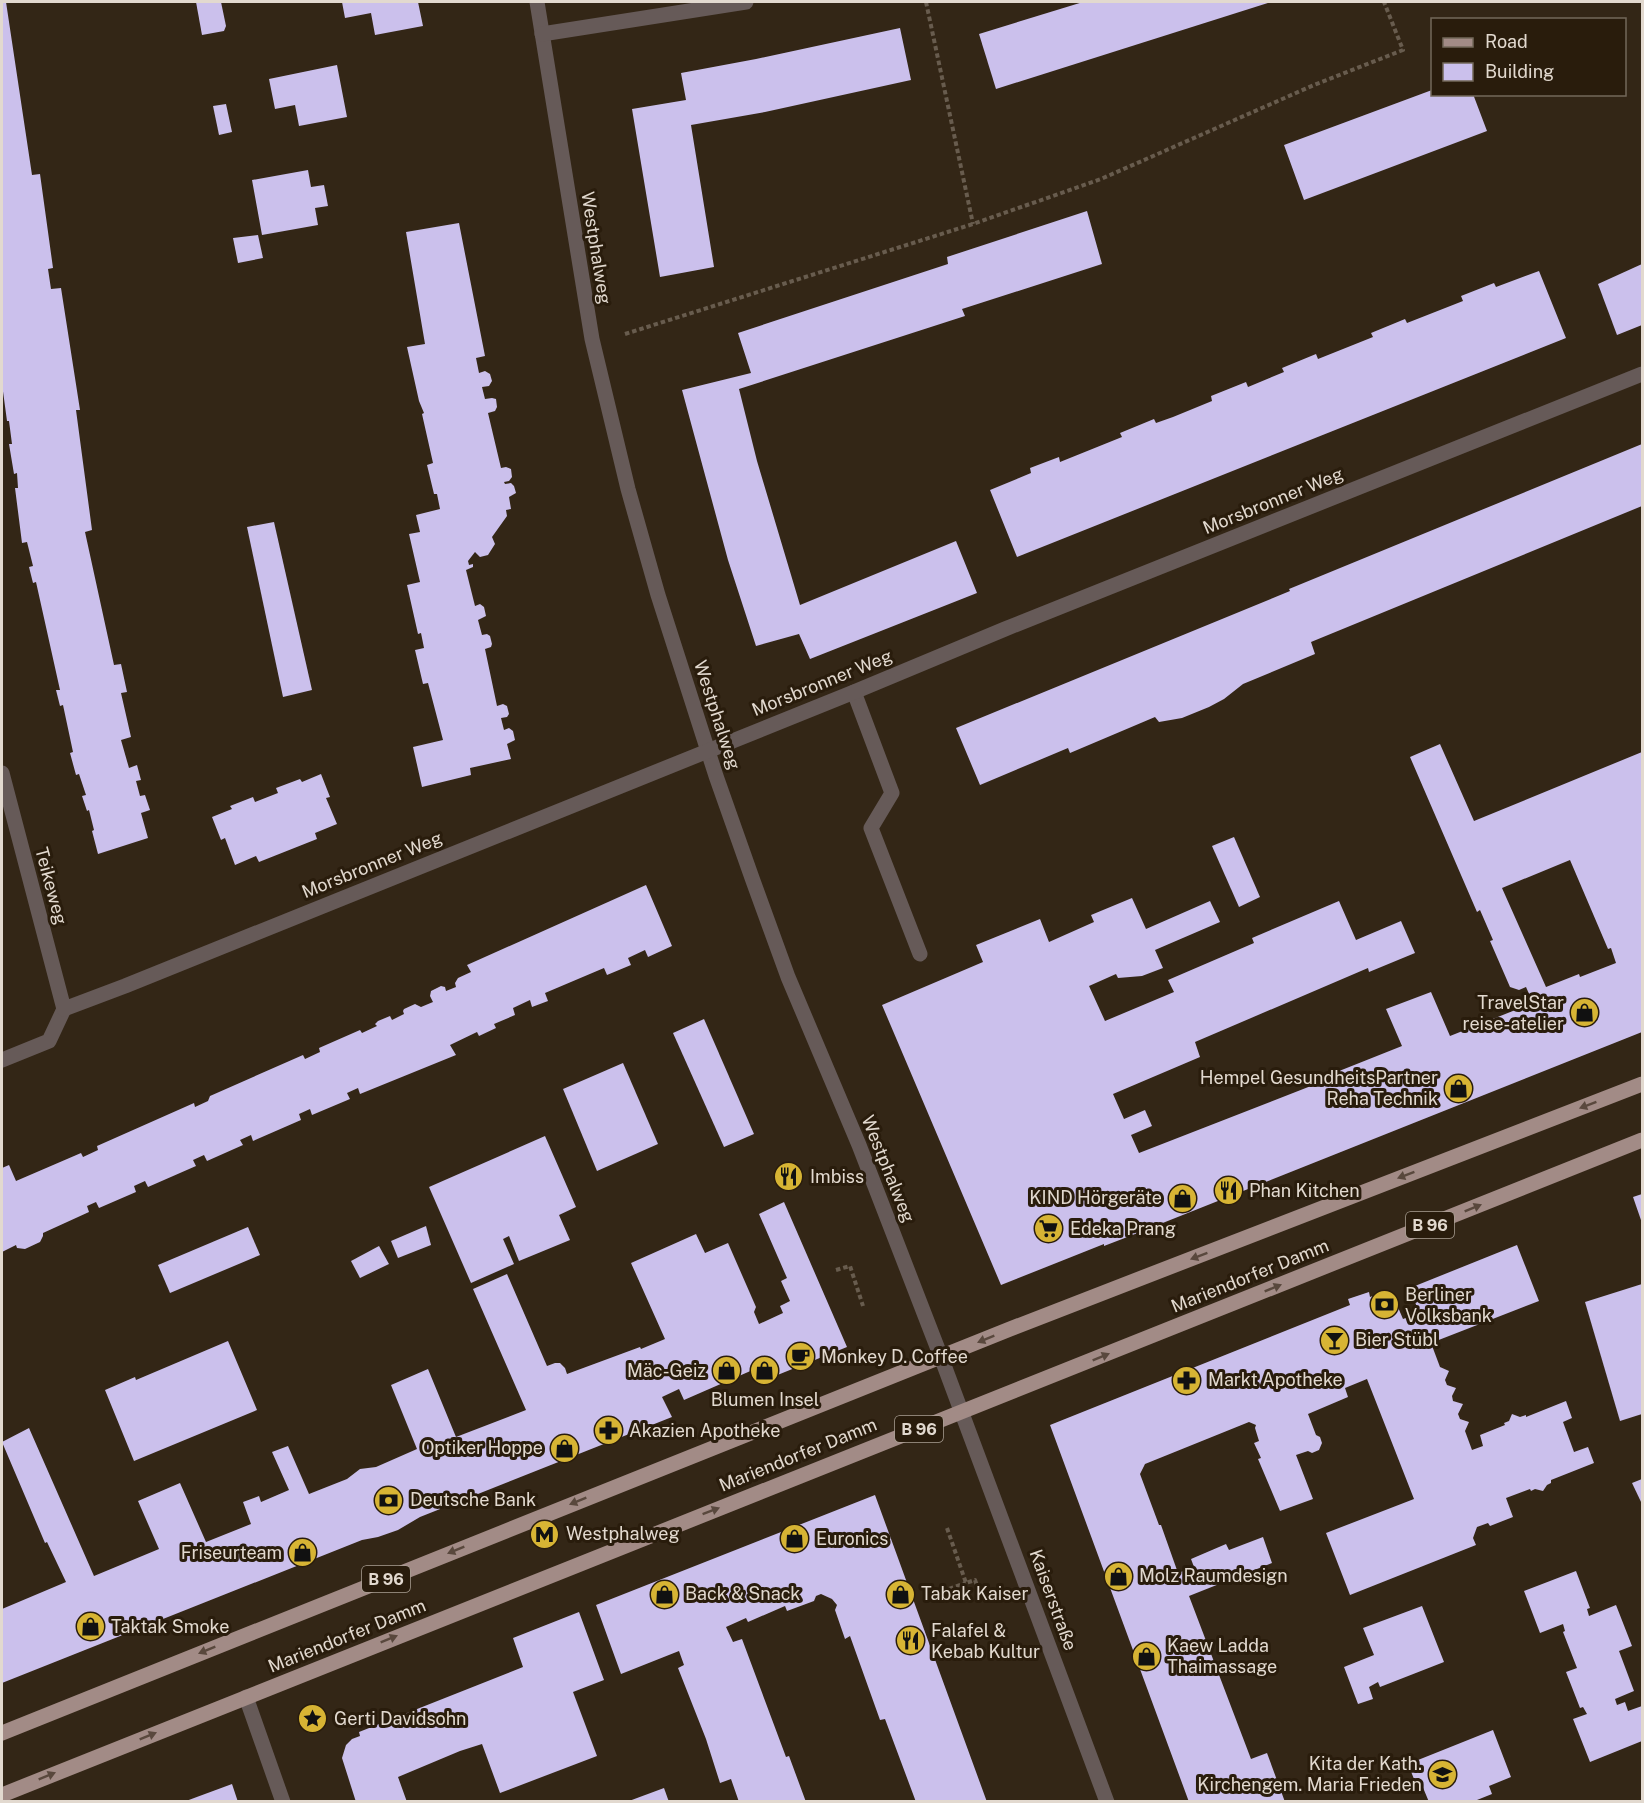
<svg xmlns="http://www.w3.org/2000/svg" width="1644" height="1803" viewBox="0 0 1644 1803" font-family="'Public Sans',sans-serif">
	<rect width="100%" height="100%" fill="#332616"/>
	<!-- building -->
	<g fill="#cbc0ec" fill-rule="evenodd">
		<polygon points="2,2 6,2 32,175 40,174 53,268 48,269 51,289 61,288 80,410 76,410 92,530 85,532 114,665 121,664 127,692 121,693 131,737 121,740 129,768 137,765 141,780 136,781 140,796 145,795 150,810 141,813 148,838 98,854 92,831 94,830 89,810 87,811 82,796 86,795 79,774 76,775 70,753 73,752 63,705 60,706 56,690 60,690 36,582 33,583 29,567 33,566 27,542 22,543 15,488 18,488 17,473 14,474 9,444 12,444 9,421 7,421 2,384"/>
		<polygon points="196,2 221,2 226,26 224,31 202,35"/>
		<polygon points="342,2 418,2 423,26 375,35 371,13 345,18"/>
		<polygon points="1083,2 1271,2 996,89 979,34"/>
		<polygon points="900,28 911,80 765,112 691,125 714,267 660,277 632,109 686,100 681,73 756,59"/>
		<polygon points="337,65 347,117 299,126 295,105 275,109 269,79"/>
		<polygon points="1432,90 1432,94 1473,94 1487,131 1304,200 1284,145"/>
		<polygon points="226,104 232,132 219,135 213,106"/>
		<polygon points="308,170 311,187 324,185 328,206 315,208 318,225 262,235 252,180"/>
		<polygon points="1087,211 1102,264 962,309 965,316 739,389 757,461 800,605 956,541 977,593 810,659 799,634 756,646 728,560 682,390 751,373 738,333 948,264 947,257"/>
		<polygon points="459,223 485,356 476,358 479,373 485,371 490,374 492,381 489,386 482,387 485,399 492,398 496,399 497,407 495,411 488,413 501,468 506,467 511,469 512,477 509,481 504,482 505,484 511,483 514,486 516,493 509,497 511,509 506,510 507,516 492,537 495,544 488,555 480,557 475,552 468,561 469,565 473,564 473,567 466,570 475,606 480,604 484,607 486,616 478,620 482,635 487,634 490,636 492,644 491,647 485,649 497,706 503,704 507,706 509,714 507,717 501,718 504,730 509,728 513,731 515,740 507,744 511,759 470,768 471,775 422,787 413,747 443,740 428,683 423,684 415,650 424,648 421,633 418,634 407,585 420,582 409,534 420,532 416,515 440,509 437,494 434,494 427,465 433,463 422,414 424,413 419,401 407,347 425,344 406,232"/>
		<polygon points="258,235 263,258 238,263 233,238"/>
		<polygon points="1642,264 1642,325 1617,335 1598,284"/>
		<polygon points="1539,271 1566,338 1017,557 990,490 1031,473 1030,468 1059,457 1060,462 1122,437 1120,433 1154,419 1156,423 1173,417 1212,401 1211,396 1246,382 1248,387 1284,372 1282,368 1316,354 1318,359 1373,337 1371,333 1405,319 1407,323 1463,301 1461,296 1494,283 1496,287"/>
		<polygon points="1642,444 1642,506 1311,642 1315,654 1243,684 1224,699 1209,707 1182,718 1159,722 1155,717 1070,753 1068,748 980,785 956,728 1290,591 1289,589"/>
		<polygon points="274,522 312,690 283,697 247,527"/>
		<path d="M1440 744 1474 821 1642 752V1032L1130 1236 1104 1246V1244L1001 1285 882 1005 983 962 976 945 1040 919 1049 942 1094 922 1091 915 1132 898 1146 929 1210 901 1220 922 1155 950 1163 968 1142 976 1118 978 1116 974 1089 986 1105 1021 1174 992 1168 980 1254 943 1252 938 1339 901 1356 940 1401 921 1415 953 1369 972 1368 968 1195 1042 1200 1057 1113 1094 1124 1119 1145 1110 1152 1126 1131 1135 1139 1153 1316 1084 1314 1081 1402 1046 1386 1009 1431 992 1450 1036 1533 1003 1526 987 1519 990 1510 987 1490 941 1493 940 1480 910 1477 912 1410 757ZM1570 860 1608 949 1611 948 1616 963 1580 977 1579 974 1546 987 1502 888Z"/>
		<polygon points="321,774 330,797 326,798 337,824 315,833 317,839 259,862 256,856 235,865 225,838 221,840 212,817 232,809 230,806 253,797 255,802 278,793 276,788 300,779 302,782"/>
		<polygon points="1234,837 1260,897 1239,907 1212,846"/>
		<polygon points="646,885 672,946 648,957 645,950 628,958 631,965 607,975 604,968 545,993 548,1001 532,1007 530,1000 513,1008 515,1015 494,1024 496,1028 479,1036 477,1032 450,1045 456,1055 360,1094 358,1088 347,1093 350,1099 312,1115 310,1109 299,1114 301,1120 253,1141 251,1135 240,1140 243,1145 207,1161 204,1155 193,1160 196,1166 148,1187 145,1181 134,1186 136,1192 99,1208 96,1202 87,1206 89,1212 43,1233 43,1236 40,1242 25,1249 17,1248 16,1245 2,1252 2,1168 9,1165 16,1181 81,1153 83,1157 98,1150 97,1146 194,1103 195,1107 208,1101 210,1096 303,1055 305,1059 320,1052 319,1048 360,1030 362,1033 377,1026 375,1024 378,1021 390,1016 392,1020 404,1014 403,1011 404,1009 415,1004 421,1007 433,1002 430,996 431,991 441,986 445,987 446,991 456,987 455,983 458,978 471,972 467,965"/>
		<polygon points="704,1019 754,1134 724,1147 673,1033"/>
		<polygon points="623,1063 658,1144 597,1171 563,1089"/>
		<polygon points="545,1136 576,1207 559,1215 570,1240 519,1261 509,1236 503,1239 514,1264 471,1283 429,1187"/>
		<polygon points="1642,1194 1642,1223 1633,1197"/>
		<polygon points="784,1202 847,1347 760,1382 755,1369 684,1400 679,1389 662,1397 672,1417 420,1517 398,1530 378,1537 362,1540 2,1683 2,1609 66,1582 47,1542 45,1543 2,1442 29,1428 94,1576 159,1549 138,1501 180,1483 206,1542 251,1524 243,1502 259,1496 261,1502 289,1490 272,1452 288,1446 309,1494 347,1479 360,1469 376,1467 417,1449 391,1385 428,1369 456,1437 526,1410 473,1289 507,1274 547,1366 555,1363 560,1363 565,1368 567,1374 640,1347 641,1349 665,1339 631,1263 696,1234 705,1253 728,1243 756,1307 754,1312 759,1324 783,1313 780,1306 790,1301 781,1281 787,1278 759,1214"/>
		<polygon points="426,1226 431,1245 398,1258 391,1241"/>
		<polygon points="248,1227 260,1255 170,1293 158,1265"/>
		<polygon points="1517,1245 1539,1301 1431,1343 1440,1367 1449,1371 1445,1380 1447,1385 1456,1388 1452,1396 1453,1401 1463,1404 1458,1414 1460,1419 1469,1422 1465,1431 1472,1450 1483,1446 1480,1435 1505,1425 1504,1423 1509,1421 1512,1414 1520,1417 1526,1415 1526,1417 1566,1401 1572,1418 1563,1422 1574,1452 1588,1447 1594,1463 1551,1480 1551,1483 1547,1485 1543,1491 1535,1489 1531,1491 1530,1489 1506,1498 1513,1517 1490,1526 1488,1523 1477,1527 1473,1538 1476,1545 1350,1595 1326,1533 1414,1499 1367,1379 1345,1388 1348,1397 1308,1414 1316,1435 1320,1437 1322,1443 1319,1450 1312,1453 1308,1451 1296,1455 1313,1499 1280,1511 1258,1459 1261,1458 1254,1443 1259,1441 1255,1428 1256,1425 1249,1422 1145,1464 1140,1474 1159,1525 1161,1525 1178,1573 1194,1567 1191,1559 1226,1544 1229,1550 1263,1537 1272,1563 1189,1596 1251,1759 1267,1753 1285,1802 1189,1802 1050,1425 1350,1305 1348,1299 1369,1292 1370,1297 1386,1291 1392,1306 1397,1305 1403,1319 1419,1313 1410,1288"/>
		<polygon points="379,1246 389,1264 360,1278 351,1261"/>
		<polygon points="1642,1284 1642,1414 1620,1421 1585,1302"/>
		<polygon points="228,1341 257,1410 134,1461 105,1390 135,1377 136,1380"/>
		<polygon points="1642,1479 1642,1504 1632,1483"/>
		<polygon points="875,1495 987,1802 916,1802 885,1719 880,1720 850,1636 845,1639 835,1610 837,1605 832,1599 821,1594 816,1596 814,1601 787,1611 785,1606 748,1622 746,1618 726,1627 733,1642 742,1639 786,1757 789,1756 806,1802 739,1802 731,1779 720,1783 706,1739 678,1668 684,1665 679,1651 621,1674 596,1605"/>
		<polygon points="1576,1571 1590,1608 1587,1609 1589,1616 1616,1605 1632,1646 1619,1651 1634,1691 1615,1699 1617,1705 1625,1702 1628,1711 1642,1706 1642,1741 1590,1762 1573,1719 1587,1714 1583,1707 1580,1708 1566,1672 1577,1668 1563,1632 1565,1631 1563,1624 1540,1633 1524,1591"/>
		<polygon points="1422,1606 1444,1662 1380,1687 1378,1682 1369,1687 1373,1699 1358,1704 1344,1667 1374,1655 1363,1628"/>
		<polygon points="579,1612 604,1680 573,1692 597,1756 500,1793 482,1744 460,1751 398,1777 407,1802 356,1802 342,1758 346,1745 352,1739 360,1736 359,1732 523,1667 513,1638"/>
		<polygon points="1493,1730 1511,1777 1489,1786 1492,1794 1472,1802 1429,1802 1419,1778 1414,1779 1408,1764"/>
		<polygon points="232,1784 238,1802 186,1802 186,1801"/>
		<polygon points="664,1788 669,1802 629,1802 629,1801"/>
	</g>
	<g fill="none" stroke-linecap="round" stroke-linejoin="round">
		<!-- path -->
		<g stroke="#685c4e" stroke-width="4" stroke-dasharray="4.5 3" stroke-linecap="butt">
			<polyline points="926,2 973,224"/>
			<polyline points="625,334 973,224 1101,179 1314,85 1403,50 1384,2"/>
			<polyline points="836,1270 850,1266 863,1306"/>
			<polyline points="947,1528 966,1583 975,1580 979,1591"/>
			<polyline points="949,1589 966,1583"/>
		</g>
		<!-- service -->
		<g stroke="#665a58" stroke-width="15">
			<polyline points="854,692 892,793 871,828 920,954"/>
			<polyline points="2,1060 49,1041 64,1009"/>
		</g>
		<!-- minor -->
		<g stroke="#665a58" stroke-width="15">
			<polyline points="537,2 592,339 628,489 658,595 716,776 752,878 788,977 859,1145 941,1357"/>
			<polyline points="542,34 746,2"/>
			<polyline points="2,773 64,1009 125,986 854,692 1005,629 1642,374"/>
			<polyline points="246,1697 283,1802"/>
		</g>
		<!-- tertiary -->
		<polyline stroke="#665a58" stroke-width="15" points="941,1357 1107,1802"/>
		<!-- primary -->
		<g stroke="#a28b86" stroke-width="15">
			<polyline points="2,1733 1010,1329 1642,1084"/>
			<path d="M2 1795C549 1576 1096 1359 1642 1140"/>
		</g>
	</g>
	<!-- one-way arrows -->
	<defs><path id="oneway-solid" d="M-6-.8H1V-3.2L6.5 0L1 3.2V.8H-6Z" transform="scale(1.5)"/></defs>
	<g fill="#59483d">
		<use href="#oneway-solid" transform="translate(1588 1105) rotate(159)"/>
		<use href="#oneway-solid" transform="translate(1406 1175) rotate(159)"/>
		<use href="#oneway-solid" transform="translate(1473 1208) rotate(-22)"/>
		<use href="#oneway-solid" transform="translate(1199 1256) rotate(159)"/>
		<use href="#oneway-solid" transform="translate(1273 1288) rotate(-22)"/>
		<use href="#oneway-solid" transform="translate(986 1339) rotate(158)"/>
		<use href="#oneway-solid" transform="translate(1101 1357) rotate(-22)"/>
		<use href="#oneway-solid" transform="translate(578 1501) rotate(158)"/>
		<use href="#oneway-solid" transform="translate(711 1511) rotate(-21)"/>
		<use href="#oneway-solid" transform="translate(456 1550) rotate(158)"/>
		<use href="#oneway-solid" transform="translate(389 1639) rotate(-22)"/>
		<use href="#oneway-solid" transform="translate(207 1650) rotate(158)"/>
		<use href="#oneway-solid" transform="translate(148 1736) rotate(-22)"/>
		<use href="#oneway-solid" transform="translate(47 1776) rotate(-22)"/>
	</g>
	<!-- icons -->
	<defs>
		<symbol id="shop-disc" viewBox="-11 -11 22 22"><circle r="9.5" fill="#d7b434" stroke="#291c0c"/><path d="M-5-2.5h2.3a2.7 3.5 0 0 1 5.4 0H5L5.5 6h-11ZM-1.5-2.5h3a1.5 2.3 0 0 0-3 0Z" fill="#111"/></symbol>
		<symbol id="restaurant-disc" viewBox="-11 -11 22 22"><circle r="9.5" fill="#d7b434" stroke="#291c0c"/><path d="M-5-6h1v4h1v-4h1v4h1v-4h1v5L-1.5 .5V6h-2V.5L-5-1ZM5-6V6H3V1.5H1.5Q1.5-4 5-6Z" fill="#111"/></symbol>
		<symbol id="supermarket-disc" viewBox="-11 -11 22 22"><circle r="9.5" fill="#d7b434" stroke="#291c0c"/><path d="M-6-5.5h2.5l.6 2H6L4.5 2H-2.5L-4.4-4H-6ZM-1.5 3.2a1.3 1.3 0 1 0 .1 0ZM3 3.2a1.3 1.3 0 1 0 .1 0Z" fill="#111"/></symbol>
		<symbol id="bank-disc" viewBox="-11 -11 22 22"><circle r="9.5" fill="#d7b434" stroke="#291c0c"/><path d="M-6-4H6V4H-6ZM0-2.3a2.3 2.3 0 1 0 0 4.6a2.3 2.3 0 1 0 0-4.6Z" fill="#111"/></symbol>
		<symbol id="bar-disc" viewBox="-11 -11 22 22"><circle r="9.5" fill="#d7b434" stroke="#291c0c"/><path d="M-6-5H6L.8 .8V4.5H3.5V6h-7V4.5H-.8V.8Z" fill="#111"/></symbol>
		<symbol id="cafe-disc" viewBox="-11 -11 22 22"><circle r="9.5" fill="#d7b434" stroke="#291c0c"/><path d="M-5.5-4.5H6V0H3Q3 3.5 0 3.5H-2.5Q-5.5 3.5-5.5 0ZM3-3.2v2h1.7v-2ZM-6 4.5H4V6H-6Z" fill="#111"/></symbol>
		<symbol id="pharmacy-disc" viewBox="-11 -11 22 22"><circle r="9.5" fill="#d7b434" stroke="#291c0c"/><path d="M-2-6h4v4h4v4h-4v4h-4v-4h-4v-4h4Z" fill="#111"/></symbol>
		<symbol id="metro-disc" viewBox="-11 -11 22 22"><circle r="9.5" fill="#d7b434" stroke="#291c0c"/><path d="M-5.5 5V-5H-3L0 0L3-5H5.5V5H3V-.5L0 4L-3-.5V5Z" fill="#111"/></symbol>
		<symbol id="sight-disc" viewBox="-11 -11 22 22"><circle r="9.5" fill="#d7b434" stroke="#291c0c"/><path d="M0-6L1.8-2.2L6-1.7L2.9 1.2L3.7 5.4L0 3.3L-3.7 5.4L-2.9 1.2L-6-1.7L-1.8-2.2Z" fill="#111"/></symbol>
		<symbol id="school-disc" viewBox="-11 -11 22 22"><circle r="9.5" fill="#d7b434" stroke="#291c0c"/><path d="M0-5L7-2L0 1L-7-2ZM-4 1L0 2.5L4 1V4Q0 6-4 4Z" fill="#111"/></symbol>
	</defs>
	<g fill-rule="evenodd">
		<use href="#shop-disc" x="1568" y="996" width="33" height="33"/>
		<use href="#shop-disc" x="1442" y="1072" width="33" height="33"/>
		<use href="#restaurant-disc" x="772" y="1160" width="33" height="33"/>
		<use href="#restaurant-disc" x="1212" y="1174" width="33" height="33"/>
		<use href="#shop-disc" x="1166" y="1182" width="33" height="33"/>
		<use href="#supermarket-disc" x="1032" y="1212" width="33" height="33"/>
		<use href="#bank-disc" x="1368" y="1288" width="33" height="33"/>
		<use href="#bar-disc" x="1318" y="1324" width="33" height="33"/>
		<use href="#cafe-disc" x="784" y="1340" width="33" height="33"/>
		<use href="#shop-disc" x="710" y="1354" width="33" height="33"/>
		<use href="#shop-disc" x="748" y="1354" width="33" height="33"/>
		<use href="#pharmacy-disc" x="1170" y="1364" width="33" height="33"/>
		<use href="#pharmacy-disc" x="592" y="1414" width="33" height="33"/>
		<use href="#shop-disc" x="548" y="1432" width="33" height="33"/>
		<use href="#bank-disc" x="372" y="1484" width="33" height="33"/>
		<use href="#metro-disc" x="528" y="1518" width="33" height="33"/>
		<use href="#shop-disc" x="778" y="1522" width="33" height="33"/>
		<use href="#shop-disc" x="286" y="1536" width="33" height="33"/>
		<use href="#shop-disc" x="1102" y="1560" width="33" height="33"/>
		<use href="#shop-disc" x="648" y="1578" width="33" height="33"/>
		<use href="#shop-disc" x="884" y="1578" width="33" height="33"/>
		<use href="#shop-disc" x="74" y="1610" width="33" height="33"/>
		<use href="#restaurant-disc" x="894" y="1624" width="33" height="33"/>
		<use href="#shop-disc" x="1130" y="1640" width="33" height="33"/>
		<use href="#sight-disc" x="296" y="1702" width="33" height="33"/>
		<use href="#school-disc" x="1426" y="1758" width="33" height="33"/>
	</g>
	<g text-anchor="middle" stroke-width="6" stroke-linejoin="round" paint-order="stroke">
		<!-- shield labels -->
		<g fill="#291c0c" stroke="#aaa094" stroke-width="1.5">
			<rect x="1406" y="1212" width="48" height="26" rx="4.5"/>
			<rect x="895" y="1416" width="48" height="26" rx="4.5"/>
			<rect x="362" y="1566" width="48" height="26" rx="4.5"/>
		</g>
		<g font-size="16" font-weight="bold" fill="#e2d9cf">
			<text x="1430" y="1231">B 96</text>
			<text x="919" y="1435">B 96</text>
			<text x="386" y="1585">B 96</text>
		</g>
		<!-- street labels -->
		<g font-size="18" fill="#e2d9cf" stroke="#291c0c">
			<text transform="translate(596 248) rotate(81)" y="6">Westphalweg</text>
			<text transform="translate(1273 501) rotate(-22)" y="6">Morsbronner Weg</text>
			<text transform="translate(822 683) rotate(-22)" y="6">Morsbronner Weg</text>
			<text transform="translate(717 715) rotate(72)" y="6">Westphalweg</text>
			<text transform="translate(372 865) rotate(-22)" y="6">Morsbronner Weg</text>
			<text transform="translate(51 886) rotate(75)" y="6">Teikeweg</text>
			<text transform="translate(888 1169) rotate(68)" y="6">Westphalweg</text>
			<text transform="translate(1250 1276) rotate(-22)" y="6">Mariendorfer Damm</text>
			<text transform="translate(798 1455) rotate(-22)" y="6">Mariendorfer Damm</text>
			<text transform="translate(1053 1600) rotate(70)" y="6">Kaiserstraße</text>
			<text transform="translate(347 1636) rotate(-22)" y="6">Mariendorfer Damm</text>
		</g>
		<!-- poi labels -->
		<g font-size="18" fill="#e2d9cf" stroke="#291c0c" text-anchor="start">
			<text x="1564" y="1009" text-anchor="end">TravelStar<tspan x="1564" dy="21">reise-atelier</tspan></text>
			<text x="1438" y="1084" text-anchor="end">Hempel GesundheitsPartner<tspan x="1438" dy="21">Reha Technik</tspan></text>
			<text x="810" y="1183">Imbiss</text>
			<text x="1249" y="1197">Phan Kitchen</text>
			<text x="1162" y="1204" text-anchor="end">KIND Hörgeräte</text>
			<text x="1070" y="1235">Edeka Prang</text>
			<text x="1405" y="1301">Berliner<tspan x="1405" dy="21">Volksbank</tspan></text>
			<text x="1355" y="1346">Bier Stübl</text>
			<text x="821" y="1363">Monkey D. Coffee</text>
			<text x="706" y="1377" text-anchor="end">Mäc-Geiz</text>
			<text x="1208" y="1386">Markt Apotheke</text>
			<text x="765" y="1406" text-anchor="middle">Blumen Insel</text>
			<text x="629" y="1437">Akazien Apotheke</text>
			<text x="543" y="1454" text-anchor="end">Optiker Hoppe</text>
			<text x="410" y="1506">Deutsche Bank</text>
			<text x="566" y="1540">Westphalweg</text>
			<text x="816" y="1545">Euronics</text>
			<text x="282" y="1559" text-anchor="end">Friseurteam</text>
			<text x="1139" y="1582">Molz Raumdesign</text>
			<text x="685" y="1600">Back &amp; Snack</text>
			<text x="921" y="1600">Tabak Kaiser</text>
			<text x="111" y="1633">Taktak Smoke</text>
			<text x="931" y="1637">Falafel &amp;<tspan x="931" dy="21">Kebab Kultur</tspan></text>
			<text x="1167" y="1652">Kaew Ladda<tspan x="1167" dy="21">Thaimassage</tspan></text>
			<text x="334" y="1725">Gerti Davidsohn</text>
			<text x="1422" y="1770" text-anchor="end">Kita der Kath.<tspan x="1422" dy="21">Kirchengem. Maria Frieden</tspan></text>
		</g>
	</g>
	<!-- border -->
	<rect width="1644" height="1803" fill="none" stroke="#e2d9cf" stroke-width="6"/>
	<!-- legend -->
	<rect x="1431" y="18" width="195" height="78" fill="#291c0c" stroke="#73685a" stroke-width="1.5"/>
	<rect x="1443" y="38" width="30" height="9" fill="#a28b86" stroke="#73685a" stroke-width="1.5"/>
	<text x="1485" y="48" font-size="18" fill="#e2d9cf">Road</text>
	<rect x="1443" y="63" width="30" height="18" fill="#cbc0ec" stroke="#73685a" stroke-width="1.5"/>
	<text x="1485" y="78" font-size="18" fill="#e2d9cf">Building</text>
</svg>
